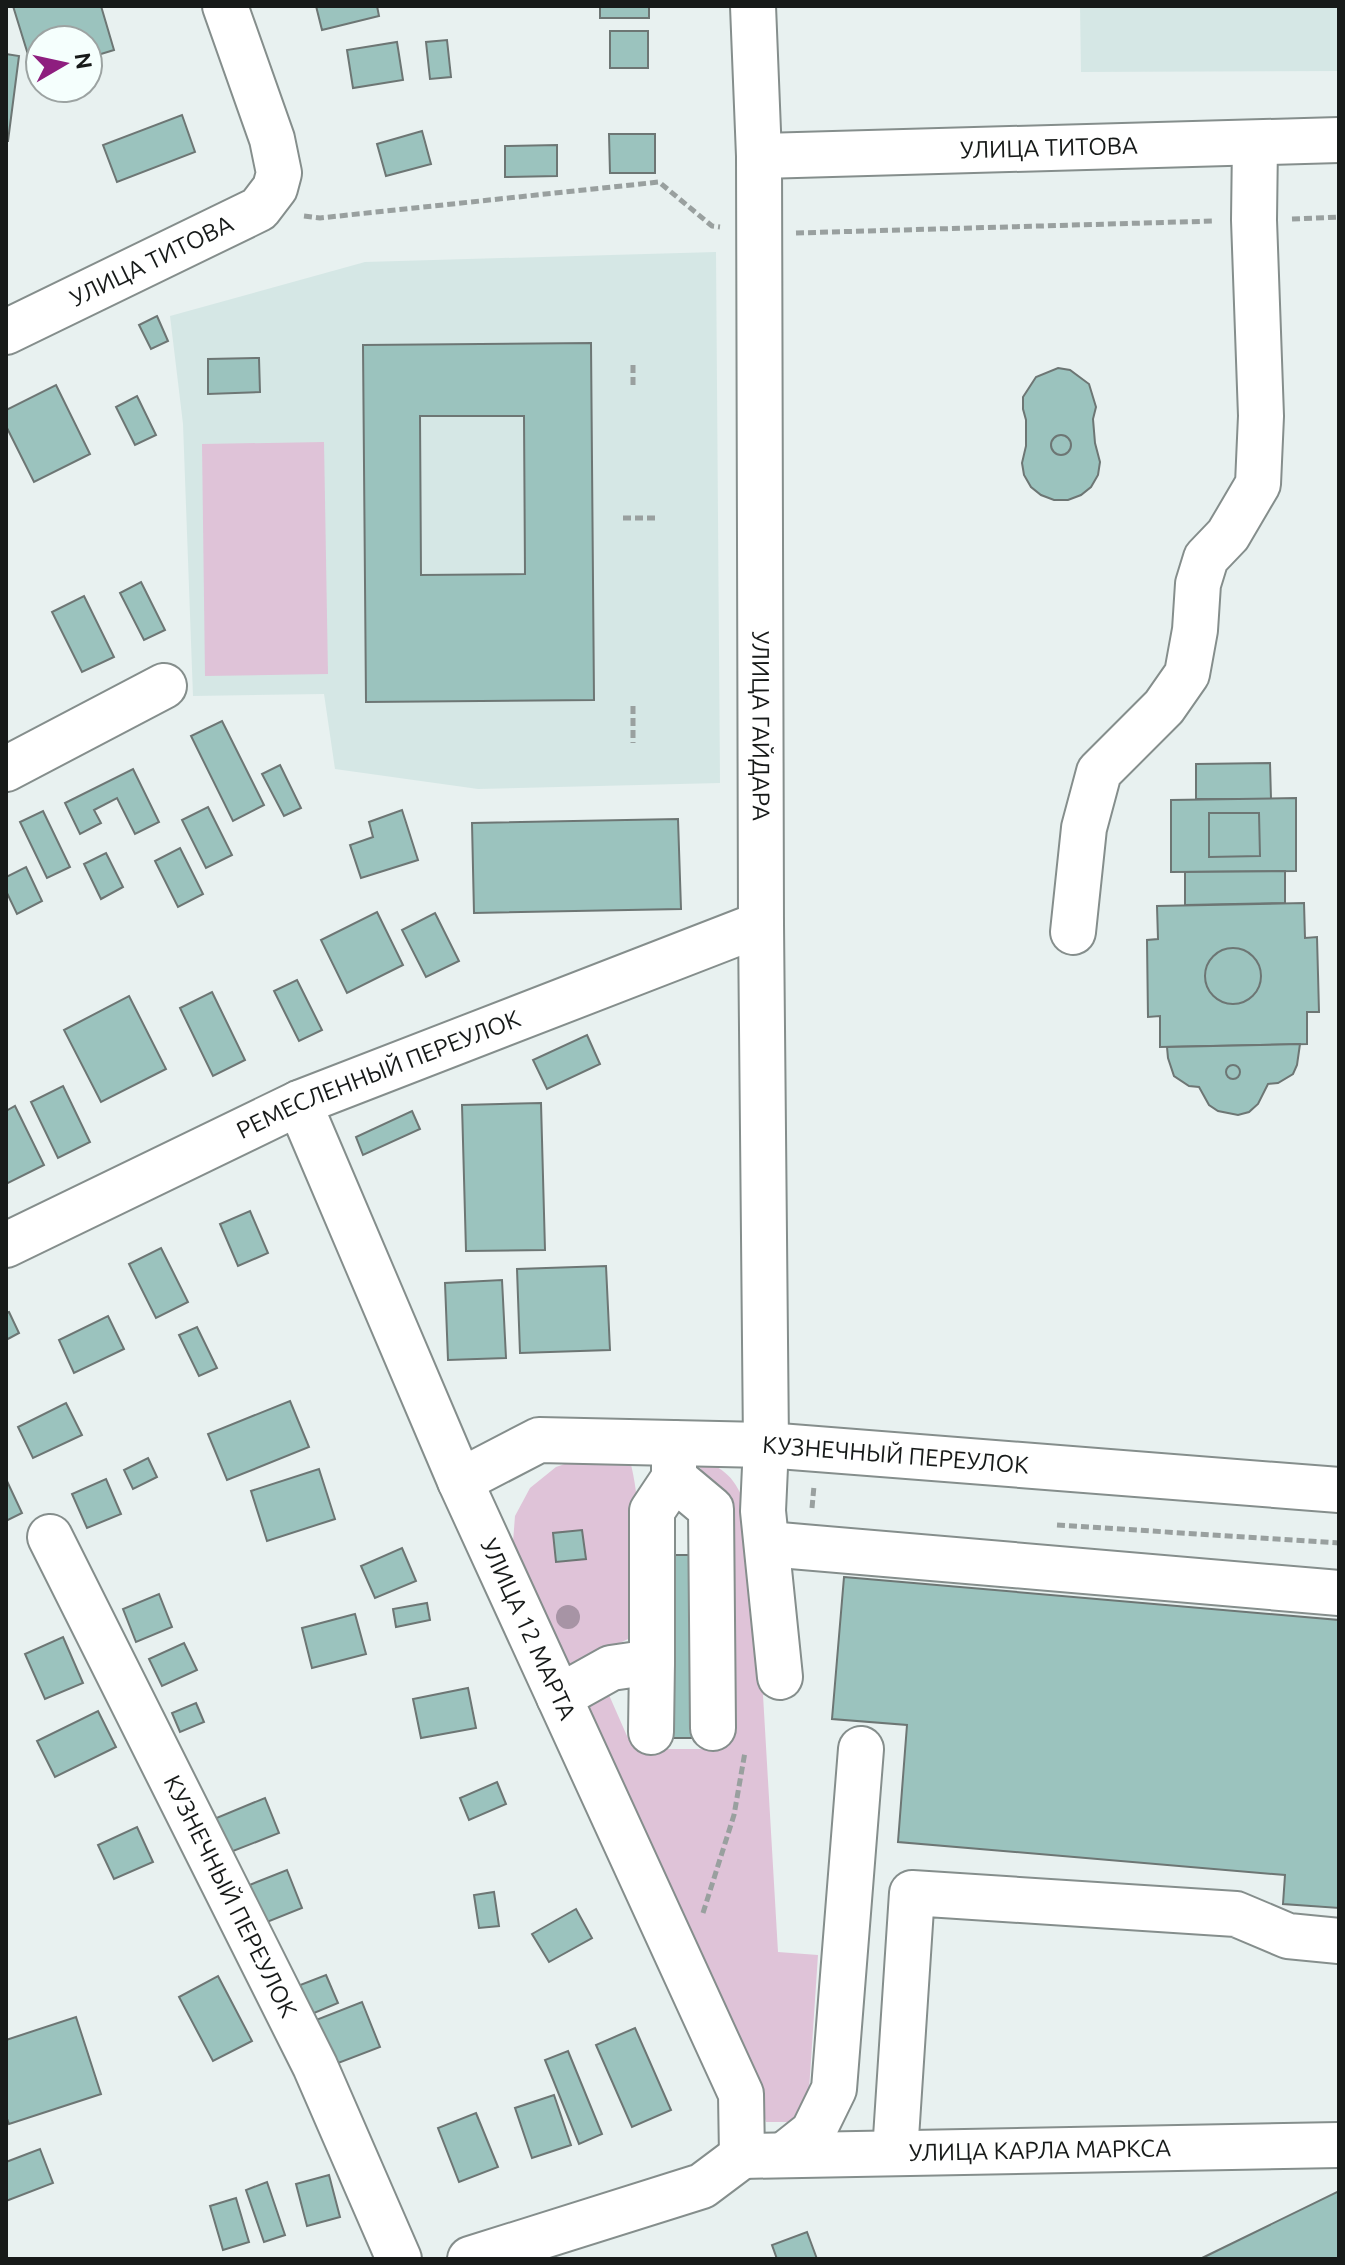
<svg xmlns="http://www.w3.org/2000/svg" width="1345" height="2265" viewBox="0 0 1345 2265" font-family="Ubuntu,sans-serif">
	<rect width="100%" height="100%" fill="#e8f1f0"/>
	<!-- built -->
	<g fill="#d5e7e5">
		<polygon points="1080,6 1339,6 1339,71 1081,72"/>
		<polygon points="716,252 720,783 478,789 335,769 324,694 193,696 183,424 170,316 365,262"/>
	</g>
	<!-- green -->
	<g fill="#dfc3d8">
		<polygon points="324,442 328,674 205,676 202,444"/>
		<path d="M585 1457H629C645 1513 637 1578 634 1636L564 1671 512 1555 515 1516 530 1488 556 1467Z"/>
		<path d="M693 1457C726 1468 735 1477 747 1509L763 1695 778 1952 818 1955 808 2105 794 2122H766L755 2086 582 1706 609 1695 627 1736 639 1749H723L722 1533 706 1477Z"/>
	</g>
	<!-- building -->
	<g fill="#9bc3be" stroke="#6d7674" stroke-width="2" fill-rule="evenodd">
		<polygon points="13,6 101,6 114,50 88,58 88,40 40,40 40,72 34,74"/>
		<polygon points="316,6 377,6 379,16 322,30"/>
		<rect x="600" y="6" width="49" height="12"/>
		<rect x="610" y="31" width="38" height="37"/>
		<polygon points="447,40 451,77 430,79 426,42"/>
		<polygon points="397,42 403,80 353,88 347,50"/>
		<polygon points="6,54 19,56 8,141 6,141"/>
		<polygon points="182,115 195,152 117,182 103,145"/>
		<polygon points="422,131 431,164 386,176 377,144"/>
		<polygon points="609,134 655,134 655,173 610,173"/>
		<polygon points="557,145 557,176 505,177 505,146"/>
		<polygon points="157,316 168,341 151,349 139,325"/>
		<path d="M591 343 594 700 366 702 363 345ZM420 416H524L525 574 421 575Z"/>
		<polygon points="259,358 260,392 208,394 208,359"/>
		<polygon points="1058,368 1070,370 1089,384 1096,407 1093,419 1095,443 1100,462 1098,475 1091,487 1081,495 1068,500 1054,500 1041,495 1031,487 1024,475 1022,463 1026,446 1026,420 1023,409 1023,397 1036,377"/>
		<polygon points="56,385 90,454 34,482 6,426 6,410"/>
		<polygon points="137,396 156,435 135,445 116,407"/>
		<circle cx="1061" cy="445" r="10"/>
		<polygon points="141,582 165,630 144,640 120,593"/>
		<polygon points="84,596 114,657 82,672 52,612"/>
		<polygon points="222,721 264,805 233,821 191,736"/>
		<polygon points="1270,763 1271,799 1196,799 1196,764"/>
		<polygon points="280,765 301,808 284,816 262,774"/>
		<polygon points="133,769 159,822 135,834 117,798 94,810 101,823 80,834 65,803"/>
		<polygon points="1296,798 1296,871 1171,872 1171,800"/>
		<polygon points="208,807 232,855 206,868 182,820"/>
		<polygon points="402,810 418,860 361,878 350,845 373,837 369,822"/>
		<polygon points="43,811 70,867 47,878 20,822"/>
		<polygon points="1209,813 1259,813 1260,856 1209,857"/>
		<polygon points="678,819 681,909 474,913 472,823"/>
		<polygon points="180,848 203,894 178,907 155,861"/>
		<polygon points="106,853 123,887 101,899 84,864"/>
		<polygon points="26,867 42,901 17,914 6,891 6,877"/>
		<polygon points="1285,871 1285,903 1185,905 1185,872"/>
		<polygon points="1304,903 1305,938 1317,937 1318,974 1319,1012 1307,1012 1307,1044 1160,1047 1160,1016 1148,1017 1147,940 1158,939 1157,906"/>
		<polygon points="377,912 403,965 347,993 321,940"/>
		<polygon points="435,913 459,961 426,977 402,930"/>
		<circle cx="1233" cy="976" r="28"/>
		<polygon points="297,980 322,1030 299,1041 274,991"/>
		<polygon points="212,992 245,1060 213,1076 180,1008"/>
		<polygon points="129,996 166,1069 101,1102 64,1030"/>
		<polygon points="587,1035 600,1064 547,1089 533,1060"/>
		<polygon points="1300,1044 1297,1065 1293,1074 1278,1083 1268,1084 1258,1104 1249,1112 1238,1115 1218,1111 1209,1105 1199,1087 1189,1086 1174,1076 1168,1058 1167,1047"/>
		<circle cx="1233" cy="1072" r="7"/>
		<polygon points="63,1086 90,1142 58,1158 31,1102"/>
		<polygon points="541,1103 545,1250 466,1251 462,1105"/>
		<polygon points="15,1106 44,1165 6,1184 6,1111"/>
		<polygon points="412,1111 420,1129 363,1155 356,1137"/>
		<polygon points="250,1211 268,1253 238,1266 220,1224"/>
		<polygon points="161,1248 188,1302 156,1318 129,1264"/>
		<polygon points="606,1266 610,1350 520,1353 517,1269"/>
		<polygon points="502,1280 506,1358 448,1360 445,1283"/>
		<polygon points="9,1312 19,1333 6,1340 6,1313"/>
		<polygon points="108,1316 124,1349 74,1373 59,1340"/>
		<polygon points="197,1327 217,1368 199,1376 179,1335"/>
		<polygon points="290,1401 309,1447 227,1480 208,1434"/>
		<polygon points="66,1403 82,1435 33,1458 18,1427"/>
		<polygon points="148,1458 157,1477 133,1489 124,1470"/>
		<polygon points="319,1469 335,1519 267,1541 251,1491"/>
		<polygon points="6,1479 22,1513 6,1521"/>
		<polygon points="106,1479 121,1514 87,1528 72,1494"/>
		<polygon points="582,1530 586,1559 556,1562 553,1533"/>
		<polygon points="402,1548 416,1581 375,1598 361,1566"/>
		<rect x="666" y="1555" width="32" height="183"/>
		<polygon points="844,1577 1339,1620 1339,1908 1283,1904 1285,1875 898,1842 907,1725 832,1719"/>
		<polygon points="159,1594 172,1627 136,1642 123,1609"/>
		<polygon points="427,1603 430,1620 396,1627 393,1609"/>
		<polygon points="355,1614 366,1654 312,1668 302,1628"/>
		<polygon points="63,1637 83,1683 45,1699 25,1654"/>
		<polygon points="184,1643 197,1670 162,1686 149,1659"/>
		<polygon points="468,1688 476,1728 421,1738 413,1699"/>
		<polygon points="196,1703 204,1722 180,1732 172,1713"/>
		<polygon points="98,1711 116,1747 55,1777 37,1741"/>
		<polygon points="497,1782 506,1804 469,1820 460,1798"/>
		<polygon points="265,1798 279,1833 228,1853 214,1819"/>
		<polygon points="137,1827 153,1862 114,1879 98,1845"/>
		<polygon points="287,1870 302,1908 262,1924 247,1886"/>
		<polygon points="494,1892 499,1926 479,1928 474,1895"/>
		<polygon points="576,1909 592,1938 549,1962 532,1934"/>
		<polygon points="326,1975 338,2003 307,2016 295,1987"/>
		<polygon points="218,1976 252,2041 213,2061 179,1997"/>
		<polygon points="362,2002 380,2047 333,2065 316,2020"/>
		<polygon points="76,2017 101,2094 9,2124 6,2116 6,2040"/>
		<polygon points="635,2028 671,2110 632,2127 596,2045"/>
		<polygon points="568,2051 602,2134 579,2144 545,2060"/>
		<polygon points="554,2095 571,2145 532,2158 515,2108"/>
		<polygon points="476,2113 498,2167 459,2182 438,2128"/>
		<polygon points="40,2149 53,2183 6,2201 6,2162"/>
		<polygon points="329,2175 340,2217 307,2226 296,2184"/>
		<polygon points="267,2182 285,2235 264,2242 246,2190"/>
		<polygon points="1339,2191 1339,2259 1200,2259"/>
		<polygon points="236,2198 249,2242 223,2250 210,2206"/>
		<polygon points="807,2232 817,2259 777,2259 772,2245"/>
	</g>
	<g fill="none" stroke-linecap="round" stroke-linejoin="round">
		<defs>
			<g id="minor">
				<path id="s1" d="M753 6 759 156 761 924 766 1445 763 1511 780 1677"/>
				<path id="s2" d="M759 156 1339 140"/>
				<path id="s3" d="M6 332 259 209 275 188 279 173 272 139 225 6"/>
				<polyline points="6,769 164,686"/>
				<polyline points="1073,932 1084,828 1099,772 1164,707 1187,674 1195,630 1198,584 1206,558 1228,535 1258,484 1261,416 1254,220 1255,143"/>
				<path id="s4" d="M299 1103 460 1481 741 2094 742 2156"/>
				<path id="s5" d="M6 1245 299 1103 761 924"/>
				<polyline points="674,1443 674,1478 711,1509 713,1728"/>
				<path id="s6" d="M460 1481 539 1440 766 1445 1339 1490"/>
				<path id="s7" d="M50 1537 315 2066 399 2259"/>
				<polyline points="768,1544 1339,1593"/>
				<polyline points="652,1662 652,1511 674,1478"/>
				<polyline points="559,1697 611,1668 652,1662 651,1732"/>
				<polyline points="895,2153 912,1893 1236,1914 1288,1936 1339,1941"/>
				<polyline points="784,2155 813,2132 834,2089 861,1749"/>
				<path id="s8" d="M742 2156 1339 2145"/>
				<polyline points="470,2259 702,2186 742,2156"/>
			</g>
		</defs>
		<!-- minor casing -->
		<use href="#minor" stroke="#858e8c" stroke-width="48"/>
		<!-- path -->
		<g stroke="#99a09f" stroke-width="5" stroke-dasharray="8 4" stroke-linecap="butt">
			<polyline points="304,216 320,218 659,182 712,226 720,227"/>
			<polyline points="1292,219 1339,217"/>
			<polyline points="796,233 1214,221"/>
			<polyline points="633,365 633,389"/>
			<polyline points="623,518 657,518"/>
			<polyline points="633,706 633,743"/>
			<polyline points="812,1508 814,1486"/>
			<polyline points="1057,1525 1339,1543"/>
			<polyline points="703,1913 734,1815 745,1752"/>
		</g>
		<!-- minor -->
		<use href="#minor" stroke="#fff" stroke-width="44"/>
	</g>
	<!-- trees -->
	<circle fill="#a794a5" cx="568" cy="1617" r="12"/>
	<g text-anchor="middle" stroke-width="6" stroke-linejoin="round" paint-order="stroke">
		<!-- street labels -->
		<g font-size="24" fill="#171a19" stroke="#f5fffd">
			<text dy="8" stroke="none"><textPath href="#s2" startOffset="290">УЛИЦА ТИТОВА</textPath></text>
			<text dy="8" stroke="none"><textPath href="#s3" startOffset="162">УЛИЦА ТИТОВА</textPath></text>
			<text dy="8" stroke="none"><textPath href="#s1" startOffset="720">УЛИЦА ГАЙДАРА</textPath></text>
			<text dy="8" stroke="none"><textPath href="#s5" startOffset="410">РЕМЕСЛЕННЫЙ ПЕРЕУЛОК</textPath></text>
			<text dy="8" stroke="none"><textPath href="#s6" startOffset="446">КУЗНЕЧНЫЙ ПЕРЕУЛОК</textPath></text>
			<text dy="8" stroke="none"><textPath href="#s4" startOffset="574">УЛИЦА 12 МАРТА</textPath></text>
			<text dy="8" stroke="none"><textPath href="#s7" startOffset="402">КУЗНЕЧНЫЙ ПЕРЕУЛОК</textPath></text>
			<text dy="8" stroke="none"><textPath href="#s8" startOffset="298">УЛИЦА КАРЛА МАРКСА</textPath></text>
		</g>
	</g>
	<!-- border -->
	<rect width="1345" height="2265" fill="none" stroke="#171a19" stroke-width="16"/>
	<!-- north arrow -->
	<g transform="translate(64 64) rotate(81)"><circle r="38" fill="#f5fffd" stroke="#9ca3a2" stroke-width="2"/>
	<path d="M0-6L14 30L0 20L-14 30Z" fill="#8e1e7f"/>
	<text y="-12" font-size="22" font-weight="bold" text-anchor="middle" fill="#171a19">N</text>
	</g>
</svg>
